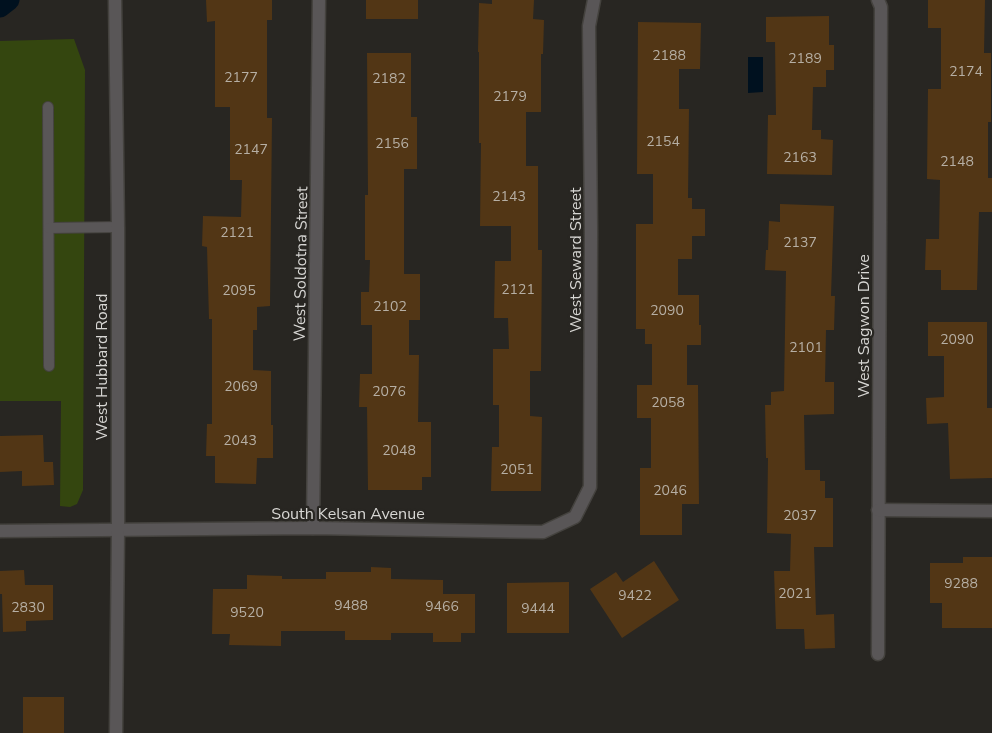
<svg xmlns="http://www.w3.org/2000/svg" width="992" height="733" viewBox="0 0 992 733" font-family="'Nunito Sans',sans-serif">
	<rect width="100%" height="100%" fill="#282622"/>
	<!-- green -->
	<polygon fill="#34460f" points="74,39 85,70 83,490 77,504 70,507 60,506 61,401 0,401 0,41"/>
	<!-- water -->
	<polygon fill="#00111f" points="748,57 763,57 763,92 748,93"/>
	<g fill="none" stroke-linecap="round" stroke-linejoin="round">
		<!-- canal -->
		<polyline stroke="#00111f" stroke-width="21" points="0,7 9,0"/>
	</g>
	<!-- building -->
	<g fill="#523615">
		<polygon points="206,0 272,0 272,20 267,20 267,118 272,118 270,306 257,307 257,330 253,330 253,370 271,371 271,425 273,425 273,458 257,458 256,484 215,483 215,456 206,456 207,424 212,424 212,319 209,319 207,247 202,246 203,216 241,217 242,180 230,180 230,107 215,107 215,21 207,22"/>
		<rect x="366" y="0" width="52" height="19"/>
		<polygon points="492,0 534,0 533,19 544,20 543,54 541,54 541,112 526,112 526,166 538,166 538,250 542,250 541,371 530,371 530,416 542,417 541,491 491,491 492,447 499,447 499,405 493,405 493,349 509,349 508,318 494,318 495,261 511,261 511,226 480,226 481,143 479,143 479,52 478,52 479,3 492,4"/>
		<polygon points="928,0 985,0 984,53 991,53 991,122 988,122 988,178 992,178 992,212 979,212 977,290 941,290 941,270 925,270 926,239 939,239 940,180 927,179 928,89 941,89 941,28 928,28"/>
		<polygon points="829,16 829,45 834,45 834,70 826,70 826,87 813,87 812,130 821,130 821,139 833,140 832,175 767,174 768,115 776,115 775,42 766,42 766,17"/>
		<polygon points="638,22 701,23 700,69 679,69 679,109 689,109 688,198 692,198 692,209 705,209 705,236 692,236 692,259 678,259 678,295 699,295 699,325 701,325 701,345 687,345 687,385 698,385 699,504 682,504 682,535 640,535 640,468 651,468 651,418 637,418 637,385 652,385 652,344 645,344 645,329 636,329 636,224 653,224 653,174 637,174"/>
		<polygon points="367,53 411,53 411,117 417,117 417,169 404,169 404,274 420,274 420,320 409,320 409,355 419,355 418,422 431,422 431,477 422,477 422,490 368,490 367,407 359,407 360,374 372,374 372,325 361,325 361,292 369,292 370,260 365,260 365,195 368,195"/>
		<polygon points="780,204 834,206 831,296 835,296 834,330 826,330 825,382 834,382 834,414 804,415 805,470 820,470 820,481 825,481 825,498 833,498 833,547 814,547 816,615 834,614 835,648 805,649 804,629 776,629 774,571 790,571 791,534 767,533 768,458 766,458 765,405 771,405 771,392 784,391 786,271 765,270 766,250 768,250 769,221 780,222"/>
		<polygon points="928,322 987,322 987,408 992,408 992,478 950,479 948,423 927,424 926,398 944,397 944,356 928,356"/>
		<polygon points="43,435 44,462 53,462 54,485 22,486 22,471 0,472 0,436"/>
		<polygon points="963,557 992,557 992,628 942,628 942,603 930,603 930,563 963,563"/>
		<polygon points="654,561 679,600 622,638 590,589 616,572 623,582"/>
		<polygon points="371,567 391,568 391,579 443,580 443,594 475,594 475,633 461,633 461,642 433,642 433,633 391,633 391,640 345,640 345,631 281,631 281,646 229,645 230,634 212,634 213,589 247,589 247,575 282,576 282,579 326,579 326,572 371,572"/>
		<polygon points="24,570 25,585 53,585 53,620 26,621 26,631 3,632 2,594 0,594 0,571"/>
		<polygon points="569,582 569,633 507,633 507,583"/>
		<rect x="23" y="697" width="41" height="36"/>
	</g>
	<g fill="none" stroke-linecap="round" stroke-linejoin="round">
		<defs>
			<g id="service">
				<polyline points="48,107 49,366"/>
				<polyline points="49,228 118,227"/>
			</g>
			<g id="minor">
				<polyline points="878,0 881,7 878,654"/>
				<polyline points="878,510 992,511"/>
				<polyline points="313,528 319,0"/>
				<polyline points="0,531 313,528 543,532 575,517 590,487 591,233 589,26 594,0"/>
			</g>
			<polyline id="tertiary" points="115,0 118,227 118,531 116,733"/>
		</defs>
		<!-- service casing -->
		<use href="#service" stroke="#44423e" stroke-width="12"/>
		<!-- minor casing -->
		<use href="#minor" stroke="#44423e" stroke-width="15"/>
		<!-- tertiary casing -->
		<use href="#tertiary" stroke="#44423e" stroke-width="15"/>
		<!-- service -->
		<use href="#service" stroke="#595657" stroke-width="10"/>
		<!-- minor -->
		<use href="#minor" stroke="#595657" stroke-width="12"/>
		<!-- tertiary -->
		<use href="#tertiary" stroke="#595657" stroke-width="12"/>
	</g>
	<g text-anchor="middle" stroke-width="4.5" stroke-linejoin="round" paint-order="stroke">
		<!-- number labels -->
		<g font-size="14" fill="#b6afa4">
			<text x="669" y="60">2188</text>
			<text x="805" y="63">2189</text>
			<text x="966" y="76">2174</text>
			<text x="241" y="82">2177</text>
			<text x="389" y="83">2182</text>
			<text x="510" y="101">2179</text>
			<text x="663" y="146">2154</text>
			<text x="392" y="148">2156</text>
			<text x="251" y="154">2147</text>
			<text x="800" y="162">2163</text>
			<text x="957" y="166">2148</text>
			<text x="509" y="201">2143</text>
			<text x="237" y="237">2121</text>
			<text x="800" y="247">2137</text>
			<text x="518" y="294">2121</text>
			<text x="239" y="295">2095</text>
			<text x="390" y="311">2102</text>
			<text x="667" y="315">2090</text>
			<text x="957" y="344">2090</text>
			<text x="806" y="352">2101</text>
			<text x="241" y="391">2069</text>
			<text x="389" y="396">2076</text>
			<text x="668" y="407">2058</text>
			<text x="240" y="445">2043</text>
			<text x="399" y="455">2048</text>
			<text x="517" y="474">2051</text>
			<text x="670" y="495">2046</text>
			<text x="800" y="520">2037</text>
			<text x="961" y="588">9288</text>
			<text x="795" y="598">2021</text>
			<text x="635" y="600">9422</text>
			<text x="351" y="610">9488</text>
			<text x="442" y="611">9466</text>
			<text x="28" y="612">2830</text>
			<text x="538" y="613">9444</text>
			<text x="247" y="617">9520</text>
		</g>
		<!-- street labels -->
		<g font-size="16" fill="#d8d7d4" stroke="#282622">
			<text transform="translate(575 260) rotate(-90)" y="6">West Seward Street</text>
			<text transform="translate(300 264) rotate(-89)" y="6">West Soldotna Street</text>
			<text transform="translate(863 326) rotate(-90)" y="6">West Sagwon Drive</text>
			<text transform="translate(101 367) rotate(-90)" y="6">West Hubbard Road</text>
			<text x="348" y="519">South Kelsan Avenue</text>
		</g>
	</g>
</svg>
